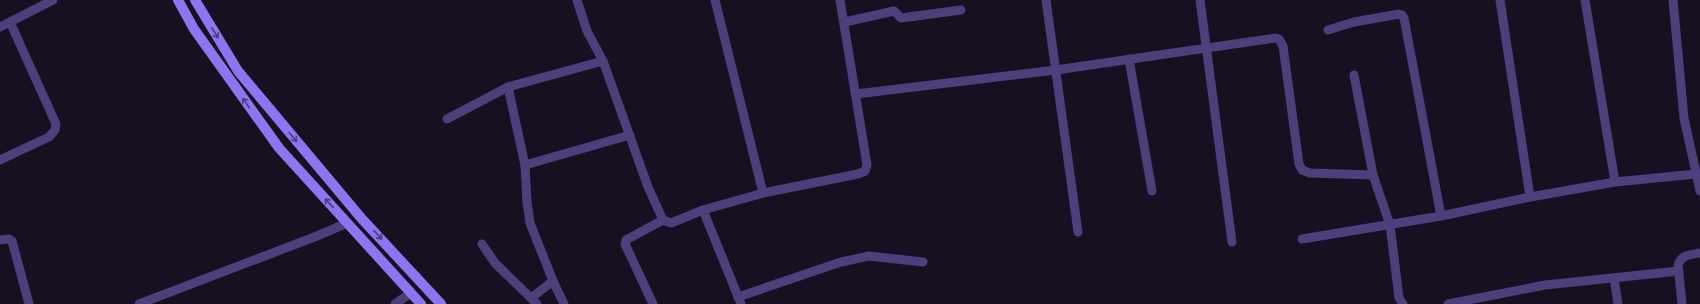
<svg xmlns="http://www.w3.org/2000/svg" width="1700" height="304" viewBox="0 0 1700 304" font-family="'Titillium Web',sans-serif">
	<rect width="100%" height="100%" fill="#161021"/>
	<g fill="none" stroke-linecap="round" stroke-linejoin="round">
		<!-- street -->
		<g stroke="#4d3f7b" stroke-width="9">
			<polyline points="577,0 587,31 603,61 648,187 663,220 671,223 703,210 763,193 858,174 865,171 867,165 840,0"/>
			<polyline points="715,0 763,193"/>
			<polyline points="1046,0 1078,232"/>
			<polyline points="1200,0 1232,242"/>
			<polyline points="1500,0 1530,197"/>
			<polyline points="1585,0 1615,182"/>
			<polyline points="1673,0 1684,118 1700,191"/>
			<polyline points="845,22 894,11 901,18 961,10"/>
			<polyline points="0,27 53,0"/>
			<polyline points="1328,30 1354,22 1399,14 1402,15 1404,18 1441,216"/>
			<polyline points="1129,59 1152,191"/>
			<polyline points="1354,75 1373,175"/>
			<polyline points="508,87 525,165 527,202 530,223 553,281"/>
			<polyline points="856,94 1056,70 1275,38 1279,39 1283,46 1299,164 1302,170 1310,173 1373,175 1390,225 1399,298 1403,304"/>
			<polyline points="447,119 508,87 603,61"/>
			<polyline points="0,160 49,137 55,130 56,124 10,22"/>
			<polyline points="525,165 630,135"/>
			<polyline points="703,210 741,304"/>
			<polyline points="1302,239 1441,216 1530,197 1615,182 1696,174"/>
			<polyline points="0,240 9,239 12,241 29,304"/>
			<polyline points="482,244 495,263 537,304"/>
			<polyline points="1614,278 1618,304"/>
			<polyline points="738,297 841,262 869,256 923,262"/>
			<polyline points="531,298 553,281 564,304"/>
			<polyline points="139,304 317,236 347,223"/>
			<polyline points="395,304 411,293"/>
			<polyline points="653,304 625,244 626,240 663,220"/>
			<polyline points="1448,304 1545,285 1679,271"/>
			<path d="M1682 304 1678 265C1682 254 1690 255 1700 253"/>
		</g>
		<!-- secondary -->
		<g stroke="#8f74f2" stroke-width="10">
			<polyline points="178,0 194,29 279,148 421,304"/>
			<polyline points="195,0 238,71 362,219 441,304"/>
		</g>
	</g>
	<!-- one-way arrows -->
	<defs><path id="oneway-shaft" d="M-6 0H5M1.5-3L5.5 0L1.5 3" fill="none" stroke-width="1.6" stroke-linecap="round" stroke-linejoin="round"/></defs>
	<g stroke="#4c3d7f">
		<use href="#oneway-shaft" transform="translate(215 33) rotate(58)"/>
		<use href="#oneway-shaft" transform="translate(246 103) rotate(-125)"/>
		<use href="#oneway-shaft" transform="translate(293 137) rotate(50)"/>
		<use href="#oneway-shaft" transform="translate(329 203) rotate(-133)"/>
		<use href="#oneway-shaft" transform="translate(378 235) rotate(47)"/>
	</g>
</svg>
